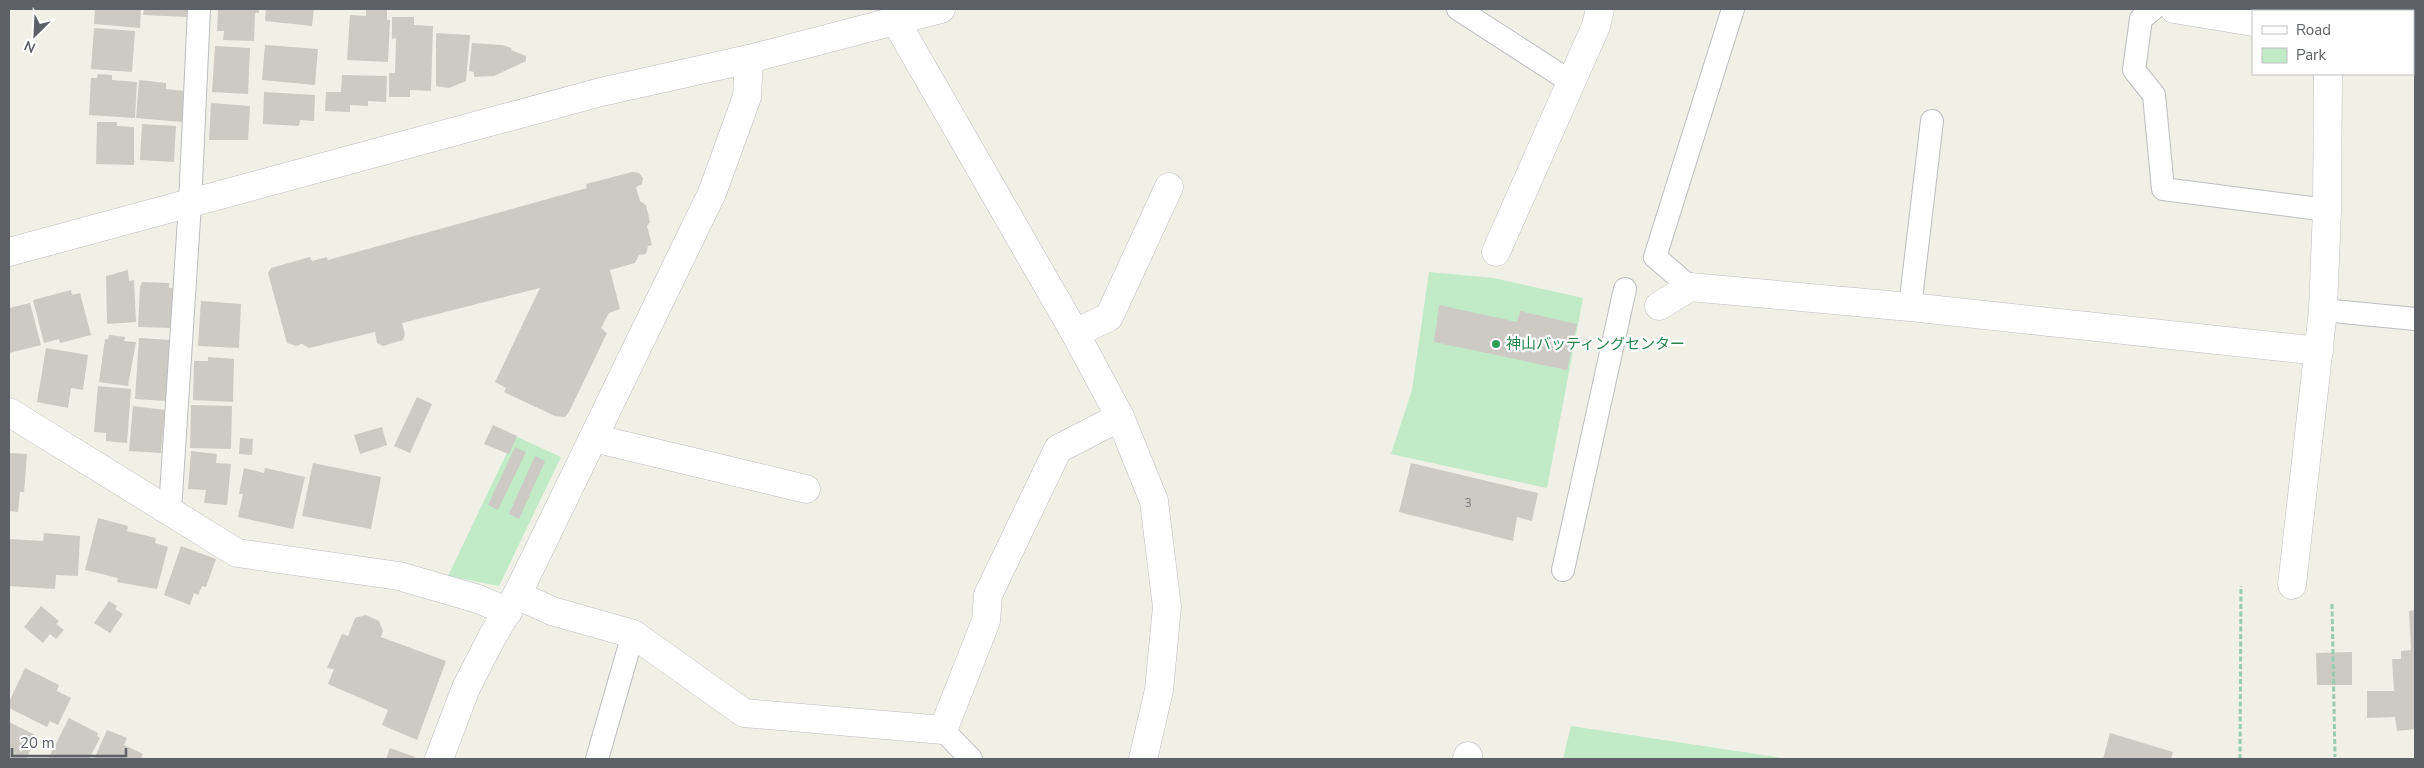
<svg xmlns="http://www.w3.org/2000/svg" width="2424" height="768" viewBox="0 0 2424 768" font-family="'Nunito Sans','Noto Sans JP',sans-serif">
	<rect width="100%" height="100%" fill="#f1f0e6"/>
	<!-- education -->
	<polygon fill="#e1dfd4" points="2222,9 2415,9 2415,57 2413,57 2413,11 2253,11"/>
	<!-- green -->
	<g fill="#c1eac6">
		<polygon points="2389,9 2415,9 2415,29 2413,28 2413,11 2390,11"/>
		<polygon points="1429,272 1494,278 1583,298 1547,488 1391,454 1412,390"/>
		<polygon points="515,436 561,457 499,586 448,576"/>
		<polygon points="1571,726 1776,757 1785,759 1563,759"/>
	</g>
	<!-- building -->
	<g fill="#cccac3">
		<polygon points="95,9 141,9 140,28 94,24"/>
		<polygon points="144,9 187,9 187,17 143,15"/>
		<polygon points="218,9 259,9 259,13 255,13 254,41 223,40 224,31 217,31"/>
		<polygon points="266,9 314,9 312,26 265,21"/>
		<polygon points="366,9 387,9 387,20 390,20 388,62 347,60 350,15 366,16"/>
		<polygon points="392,17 414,17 414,25 433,26 431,91 410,90 410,97 389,97 389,73 395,73 396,38 392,39"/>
		<polygon points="94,28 135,31 132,72 91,69"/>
		<polygon points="436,33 470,35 466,81 449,88 436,86"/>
		<polygon points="472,43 502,45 512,48 511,50 526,56 526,61 494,76 474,77 474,72 469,71"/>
		<polygon points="265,45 318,49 315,85 262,80"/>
		<polygon points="215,46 250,48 248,94 212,92"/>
		<polygon points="98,74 112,75 112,80 137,82 135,118 89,115 91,78 97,78"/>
		<polygon points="342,75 387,76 386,102 368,101 368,106 350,105 350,112 325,111 326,92 341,92"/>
		<polygon points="139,80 166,83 166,89 185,91 183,122 136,118"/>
		<polygon points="264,92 315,95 314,121 300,120 299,126 263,124"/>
		<polygon points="211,103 250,106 248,140 209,140"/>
		<polygon points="97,122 117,122 117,126 134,127 134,165 96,164"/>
		<polygon points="142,124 176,126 174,162 140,160"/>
		<polygon points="632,172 639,173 643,178 642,184 636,187 640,201 646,205 650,222 647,226 652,245 648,246 646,254 639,255 635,263 610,270 620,309 609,313 601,328 607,333 569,412 565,417 555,416 504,392 506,388 495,382 540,288 402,323 405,334 403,340 383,346 377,343 375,332 309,348 302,344 296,346 287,343 268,273 271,268 310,257 312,261 327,257 328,260 587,188 586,184"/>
		<polygon points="128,270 129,281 134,280 136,322 107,324 106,276"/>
		<polygon points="142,282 169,283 169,288 173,288 171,328 138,327 140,287"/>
		<polygon points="71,290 72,295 80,293 91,335 60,343 59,339 44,343 33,300"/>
		<polygon points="201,301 241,304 239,348 198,346"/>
		<polygon points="30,303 41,345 9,353 9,308"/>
		<polygon points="1439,305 1517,322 1520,311 1577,324 1567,370 1434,342"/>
		<polygon points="109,335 125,337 124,341 136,342 128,386 99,382 105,339 108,339"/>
		<polygon points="139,338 171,340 166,401 135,399"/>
		<polygon points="46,348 88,355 83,390 71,388 68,408 37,402"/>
		<polygon points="208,357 234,359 233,402 193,400 194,361 208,361"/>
		<polygon points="98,386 131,389 127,443 106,441 106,433 94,432"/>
		<polygon points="417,397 432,404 410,453 394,446"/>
		<polygon points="191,405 232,406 231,449 190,448"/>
		<polygon points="133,406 165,410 161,453 129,451"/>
		<polygon points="493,425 517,436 509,454 484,444"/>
		<polygon points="382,427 387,445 360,454 354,435"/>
		<polygon points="240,438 253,439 252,455 239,454"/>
		<polygon points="515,447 526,452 498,510 488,505"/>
		<polygon points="191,451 217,454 216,463 231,464 227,505 204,503 206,490 188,489"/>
		<polygon points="9,453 27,454 24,492 20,492 18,512 9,511"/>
		<polygon points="535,456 545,461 519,519 509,514"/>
		<polygon points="313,463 381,477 371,529 302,516"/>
		<polygon points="1411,463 1538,493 1532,521 1517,517 1513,541 1399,512"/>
		<polygon points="244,468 264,473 265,468 305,477 293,529 238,517 243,494 239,494"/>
		<polygon points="98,518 128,526 127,531 156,538 155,543 168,547 157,589 117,582 118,578 85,570"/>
		<polygon points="44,533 80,536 78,576 56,575 55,589 9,586 9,539 43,541"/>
		<polygon points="181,546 216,559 206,587 202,586 198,595 194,593 190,605 164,595"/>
		<polygon points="109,601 117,606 115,609 123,614 110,633 94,623"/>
		<polygon points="41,606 59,621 56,624 64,630 56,639 50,634 43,643 24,627"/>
		<polygon points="2415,610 2415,729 2397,731 2395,717 2367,718 2367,691 2394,691 2392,659 2401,659 2401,651 2411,650 2409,611"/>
		<polygon points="366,615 379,621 383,631 381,637 446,661 417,740 382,725 388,710 328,684 334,669 327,668 342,634 348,636 355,618"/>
		<polygon points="2352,652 2352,685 2317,685 2316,653"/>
		<polygon points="25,668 59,685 57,691 71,698 58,725 50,721 47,727 9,708 9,702"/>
		<polygon points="69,718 98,733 97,736 100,738 89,759 48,759"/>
		<polygon points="9,722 37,736 26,759 9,759"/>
		<polygon points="107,730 127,738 124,745 143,754 141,759 94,759"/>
		<polygon points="2110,733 2173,752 2171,759 2103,759"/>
		<polygon points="390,748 415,757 415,759 386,759"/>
	</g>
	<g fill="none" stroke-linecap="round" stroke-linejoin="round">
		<defs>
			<g id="lane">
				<polyline points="1458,9 1571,82"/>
				<polyline points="2153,9 2141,19 2134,70 2154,95 2163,189 2327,210"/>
				<polyline points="1690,287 1655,257 1733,9"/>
				<polyline points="1910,307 1932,121"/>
				<polyline points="2323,310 2415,319"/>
				<polyline points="170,510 190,204 199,9"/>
				<polyline points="1563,570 1625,289"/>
				<polyline points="943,730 971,759"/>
				<polyline points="597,759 633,634"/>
			</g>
			<g id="street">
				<polyline points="2174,9 2253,22"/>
				<polyline points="1496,252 1596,26 1600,9"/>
				<polyline points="1659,306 1690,287 1910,307 2319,351"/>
				<polyline points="1075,333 1109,317 1169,187"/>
				<polyline points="9,412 237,553 399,576 478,599 508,612"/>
				<polyline points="593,438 806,489"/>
				<polyline points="2292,585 2323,310 2327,210 2328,74"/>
				<polyline points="517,595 552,611 633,634 744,713 943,730 986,621 988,595 1058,449 1120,417"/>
				<polyline points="439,759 466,688 492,637 517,595 712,193 747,97 749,59"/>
				<polyline points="1467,759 1468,756"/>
			</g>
			<g id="secondary">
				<polyline points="895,20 1075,333 1120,417 1154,501 1167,607 1159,690 1143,759"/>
				<polyline points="9,252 601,92 749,59 941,9"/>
			</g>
		</defs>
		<!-- lane casing -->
		<use href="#lane" stroke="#babdc2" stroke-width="24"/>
		<!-- street casing -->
		<use href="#street" stroke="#babdc2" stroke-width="29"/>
		<!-- secondary casing -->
		<use href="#secondary" stroke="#bbbdc4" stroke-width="29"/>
		<!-- path -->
		<g stroke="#99cbae" stroke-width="3" stroke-dasharray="5 2.5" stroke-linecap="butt">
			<polyline points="2332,604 2335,757"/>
			<polyline points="2240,759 2241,586"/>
		</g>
		<!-- lane -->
		<use href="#lane" stroke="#fff" stroke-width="22"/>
		<!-- street -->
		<use href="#street" stroke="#fff" stroke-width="28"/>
		<!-- secondary -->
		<use href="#secondary" stroke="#fff" stroke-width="28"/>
	</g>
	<!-- markers -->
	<circle fill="#2e9e5b" stroke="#fff" stroke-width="2" cx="1496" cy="344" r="5"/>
	<g text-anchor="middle" stroke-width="4.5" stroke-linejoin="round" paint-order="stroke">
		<!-- number labels -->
		<g font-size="12" fill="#797a7e">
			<text x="1468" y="507">3</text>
		</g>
		<!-- leisure labels -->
		<g font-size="15" fill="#27864d" stroke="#fff" text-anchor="start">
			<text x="1506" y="349">神山バッティングセンター</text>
		</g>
	</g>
	<!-- border -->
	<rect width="2424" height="768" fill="none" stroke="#5d6067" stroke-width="20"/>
	<!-- legend -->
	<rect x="2252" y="10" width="162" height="65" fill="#ffffff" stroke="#bebfc2"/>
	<rect x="2262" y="26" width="25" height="8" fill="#ffffff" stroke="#bebfc2"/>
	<text x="2296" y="35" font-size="15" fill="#5d6067">Road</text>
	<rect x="2262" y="48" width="25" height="15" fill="#c1eac6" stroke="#bebfc2"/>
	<text x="2296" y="60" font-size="15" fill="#5d6067">Park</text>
	<!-- north arrow -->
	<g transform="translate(35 35) rotate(204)" stroke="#ffffff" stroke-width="4" paint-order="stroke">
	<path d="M0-4L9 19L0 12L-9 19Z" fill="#5d6067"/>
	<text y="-8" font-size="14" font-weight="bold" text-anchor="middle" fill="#5d6067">N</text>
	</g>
	<!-- scale -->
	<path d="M12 748v8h114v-8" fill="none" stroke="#5d6067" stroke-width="2.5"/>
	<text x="20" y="748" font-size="15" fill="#5d6067" stroke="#ffffff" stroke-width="4" paint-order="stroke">20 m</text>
</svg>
